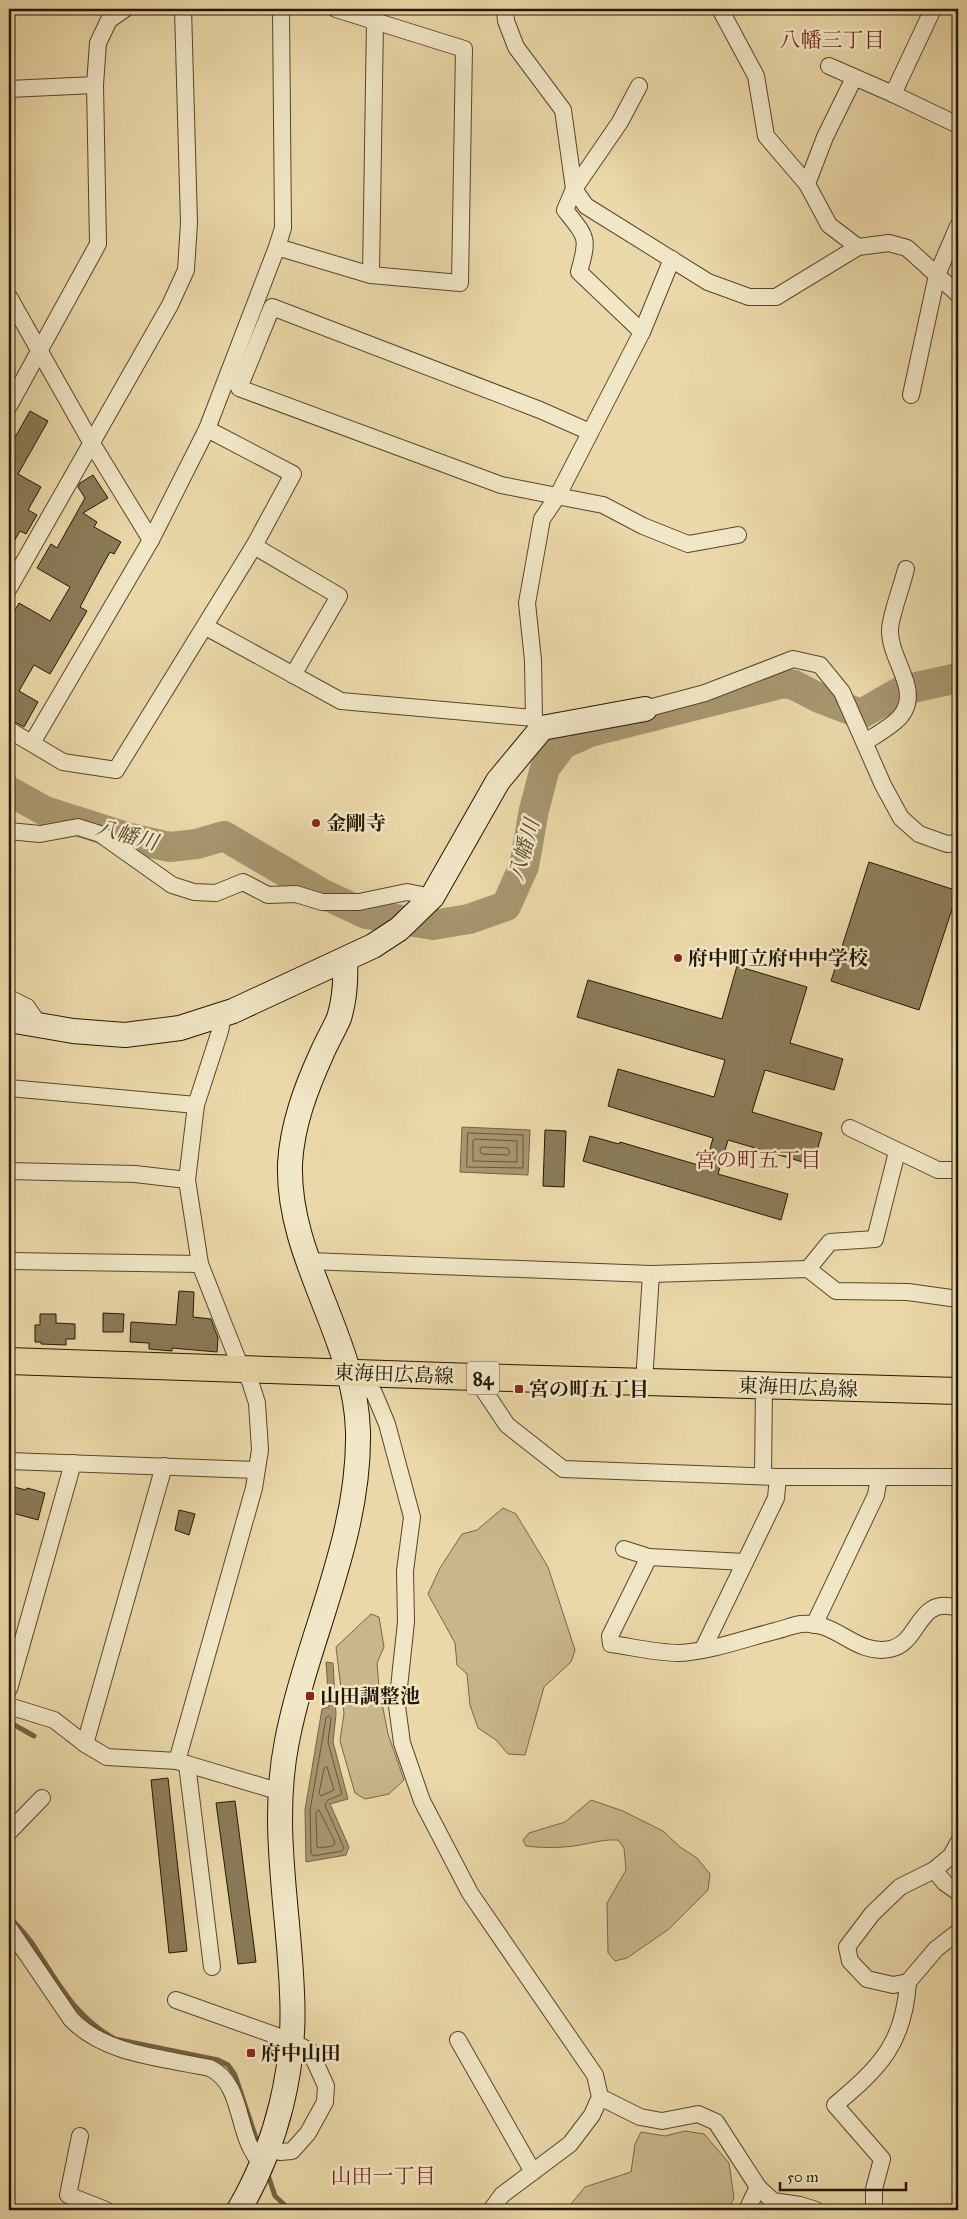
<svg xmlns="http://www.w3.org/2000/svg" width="967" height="2219" viewBox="0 0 967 2219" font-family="'IM FELL Great Primer','Noto Serif JP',serif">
	<rect width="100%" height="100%" fill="#ead8a8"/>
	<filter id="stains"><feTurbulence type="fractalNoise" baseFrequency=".004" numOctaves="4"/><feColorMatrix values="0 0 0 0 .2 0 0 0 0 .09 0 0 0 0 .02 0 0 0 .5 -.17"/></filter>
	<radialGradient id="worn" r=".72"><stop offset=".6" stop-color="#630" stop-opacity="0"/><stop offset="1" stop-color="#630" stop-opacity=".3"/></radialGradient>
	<!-- green -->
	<g fill="#c9b78c" stroke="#776646">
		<polygon points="503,1508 516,1514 548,1567 575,1650 571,1662 544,1687 525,1755 508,1754 496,1740 478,1728 470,1705 467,1674 457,1665 455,1643 428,1594 440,1568 462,1534 477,1530"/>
		<polygon points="371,1614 379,1617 384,1647 377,1663 379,1688 388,1734 404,1780 389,1794 365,1799 355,1793 340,1741 344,1713 336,1647"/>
		<path d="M591 1800 623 1811 663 1831 680 1847 697 1858 710 1874 708 1890 669 1929 627 1958 615 1961 608 1953 607 1903 626 1870 624 1848 618 1840C603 1839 589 1844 574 1846 558 1848 541 1848 526 1846L523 1840 529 1833 565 1822Z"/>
		<polygon points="685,2131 704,2134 729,2163 734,2198 728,2210 566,2210 585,2187 631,2172 635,2144 641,2132 665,2136"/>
	</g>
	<!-- water -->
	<g fill="#a7966f" stroke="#736343">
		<polygon points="462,1127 530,1130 528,1175 460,1172"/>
		<polygon points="326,1662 333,1663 336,1714 333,1742 348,1799 330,1804 349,1847 346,1855 306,1862 305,1810 322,1709 329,1707"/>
	</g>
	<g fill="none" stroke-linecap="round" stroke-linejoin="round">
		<!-- shore -->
		<g stroke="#665638" stroke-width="1">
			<polygon points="468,1133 523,1135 523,1168 467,1167"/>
			<polygon points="475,1139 517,1141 517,1162 473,1161 473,1141"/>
			<polygon points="482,1147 508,1148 510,1153 508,1155 482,1154 480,1151"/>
			<polygon points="329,1716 331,1718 328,1742 342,1794 328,1800 325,1805 344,1848 342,1851 313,1856 311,1853 310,1811 326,1718"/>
			<polygon points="327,1767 334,1790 321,1796 319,1793 324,1769"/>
			<polygon points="319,1810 335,1842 333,1846 320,1848 317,1847 316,1813"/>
		</g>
		<!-- stream -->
		<g stroke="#736343" stroke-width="5">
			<polyline points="9,1722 34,1736"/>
			<path d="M9 1916C17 1926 27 1935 34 1946 58 1983 75 2017 115 2039L218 2060 228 2065 235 2075 259 2147"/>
			<polyline points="267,2172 275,2196 290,2210"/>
		</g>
		<!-- river -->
		<polyline stroke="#a7966f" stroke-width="30" points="9,791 45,811 130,838 170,847 197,844 224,836 321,893 366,914 433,925 469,919 506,906 524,866 534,810 545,768 563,744 590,732 784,683 794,685 819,698 861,714 903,690 958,678"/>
	</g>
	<!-- building -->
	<g fill="#8b7b58" stroke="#251601">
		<polygon points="30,411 48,421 18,474 41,487 28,510 37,515 26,534 20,531 9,550 9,504 15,493 14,491 10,488 9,490 9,448"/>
		<polygon points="93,475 108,498 83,513 97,522 94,527 121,542 114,554 110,552 96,577 80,607 87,611 50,674 34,665 19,691 38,702 24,727 9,719 9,621 19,603 50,621 70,587 37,568 51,544 57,548 85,498 78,487 80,483"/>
		<polygon points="869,862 958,891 919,1010 831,981"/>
		<polygon points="737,966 807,987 790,1043 843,1059 834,1090 765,1070 752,1112 822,1133 813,1165 728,1140 718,1174 788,1194 781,1220 583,1161 590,1136 619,1144 620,1142 705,1167 713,1138 608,1106 618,1069 714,1097 725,1060 577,1017 588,980 722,1019"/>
		<polygon points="545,1130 566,1131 564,1187 543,1186"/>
		<polygon points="179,1291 194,1292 193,1317 211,1319 218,1338 217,1352 172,1348 172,1351 149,1349 149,1343 130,1342 131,1322 176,1325"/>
		<polygon points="103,1313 124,1314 123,1332 103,1332"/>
		<polygon points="40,1314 56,1314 56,1323 75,1324 75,1339 66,1339 66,1345 41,1344 41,1342 35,1342 35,1325 40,1325"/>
		<polygon points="14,1487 26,1490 27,1488 45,1493 38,1520 9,1512 9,1489 13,1490"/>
		<polygon points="179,1510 195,1514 189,1535 175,1530"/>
		<polygon points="168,1778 187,1951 169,1953 151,1780"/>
		<polygon points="235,1801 256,1962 238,1964 216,1803"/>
	</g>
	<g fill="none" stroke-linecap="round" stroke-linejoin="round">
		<defs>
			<g id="street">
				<polyline points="505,9 506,21 516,47 563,110 574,189 586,206 708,282 749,297 776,297 858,247 889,243 907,248 958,294"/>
				<polyline points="720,9 756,76 766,136 807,184"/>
				<polyline points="829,66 893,94 958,125"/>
				<polyline points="854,78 825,137 807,184 829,225 858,247"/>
				<path d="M639 86 620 122 574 189 565 210C587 238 589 237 579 272L642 332"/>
				<polyline points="9,89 95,85"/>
				<polyline points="893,94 933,9"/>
				<polyline points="277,247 371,275 460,283 464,49 336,9"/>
				<polyline points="371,275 375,21"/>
				<polyline points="9,297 91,442 151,540"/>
				<polyline points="911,395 937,275 958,226"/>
				<polyline points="9,406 98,244 95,85 98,43 109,20 125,9"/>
				<polyline points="590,432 540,410 272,307 239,388 501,485 603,505 643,526 688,544 738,535"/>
				<polyline points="254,546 339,596 293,675"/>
				<polyline points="9,588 170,305 186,270 189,223 183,9"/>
				<polyline points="206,627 341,701 534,718"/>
				<polyline points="645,709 705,693 793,659 820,665 842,692 883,785 901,818 919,834 947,844 958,843"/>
				<polyline points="542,728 534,718 533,660 527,603 542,519 557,497 642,332 672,259"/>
				<polyline points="9,730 63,762 116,770 254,546 293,474 207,429"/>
				<path d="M865 742C876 735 891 727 900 717 923 690 889 661 890 629 891 614 902 586 906 569"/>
				<polyline points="32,743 151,540 207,429 277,247 283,228 281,9"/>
				<polyline points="9,831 40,834 78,827 100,834 172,885 194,892 216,893 243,882 268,895 296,894 322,902 359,902 407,892 432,897"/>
				<polyline points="9,998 27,1007 40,1026"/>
				<polyline points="9,1088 196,1105"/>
				<polyline points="850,1128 938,1170 958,1170"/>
				<polyline points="9,1171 135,1174 187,1180"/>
				<polyline points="9,1261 200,1264"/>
				<polyline points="309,1261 651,1274 808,1269 836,1291 908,1292 958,1299"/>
				<polyline points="808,1269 830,1242 875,1239 897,1152"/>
				<polyline points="350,1373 374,1393 387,1424 412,1517 405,1571 406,1622 397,1706 402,1743 422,1801 470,1893 595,2075 600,2097 592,2115 570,2144 502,2195 491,2210"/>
				<polyline points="475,1377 507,1425 563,1469 778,1477 958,1477"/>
				<polyline points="644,1382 651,1274"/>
				<polyline points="9,1461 256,1470"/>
				<polyline points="763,1476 764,1386"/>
				<polyline points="624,1549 649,1557 745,1562"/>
				<path d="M649 1557 610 1636 611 1644C633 1647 657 1653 679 1653 708 1652 747 1638 775 1631 784 1629 793 1625 801 1624 837 1620 855 1656 890 1649 921 1643 916 1595 958 1608"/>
				<polyline points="814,1625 876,1495 879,1477"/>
				<polyline points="703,1649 776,1498 778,1477"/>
				<polyline points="9,1689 73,1463"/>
				<polyline points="9,1706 54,1720 85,1744 107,1757 177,1761 281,1792"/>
				<polyline points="85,1744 164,1466"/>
				<polyline points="177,1761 254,1488 260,1450 257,1403 250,1381 237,1358 200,1264 187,1180 196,1105 220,1031 223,1015"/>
				<polyline points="187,1764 212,1967"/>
				<polyline points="9,1832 42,1798"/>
				<polyline points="958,1843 951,1856 934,1870 900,1887 872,1914 847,1947 850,1961 867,1979 893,1985 908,1982 936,1949 958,1932"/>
				<polyline points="934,1870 945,1883 958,1892"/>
				<path d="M9 1928 71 2019C105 2055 164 2058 210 2068 246 2086 234 2137 263 2165"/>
				<polyline points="176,2000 291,2041 310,2051 326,2086 325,2102 308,2133 292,2151 280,2152 269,2148"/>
				<polyline points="458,2040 533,2172"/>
				<polyline points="600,2097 640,2117 662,2121 698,2114 716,2122 758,2187 773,2201 800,2205 816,2210"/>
				<polyline points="80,2136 68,2195 106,2210"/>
				<polyline points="747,2210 758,2187"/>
				<path d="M874 2210V2189L882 2159 835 2105C880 2067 904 2044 908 1982"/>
			</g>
			<g id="secondary">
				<polyline points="9,1020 73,1031 125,1035 180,1028 233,1011 373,946 399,929 432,897 498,781 542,728 645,709"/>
				<path d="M239 2210C277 2144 296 2069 292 1993 289 1909 270 1825 287 1741 307 1638 360 1539 358 1432 356 1338 287 1259 290 1164 292 1125 306 1088 322 1053 327 1041 334 1030 339 1018 345 999 346 980 345 960"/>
			</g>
			<polyline id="primary" points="9,1361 475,1377 958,1391"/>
		</defs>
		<!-- street casing -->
		<use href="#street" stroke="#56462b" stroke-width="18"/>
		<!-- secondary casing -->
		<use href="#secondary" stroke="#251601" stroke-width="26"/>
		<!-- primary casing -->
		<use href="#primary" stroke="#251601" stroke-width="28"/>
		<!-- street -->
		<use href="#street" stroke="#f1e6c6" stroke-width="16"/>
		<!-- secondary -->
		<use href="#secondary" stroke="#f1e6c6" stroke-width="24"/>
		<!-- primary -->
		<use href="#primary" stroke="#ead8a8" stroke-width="26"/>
	</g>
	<!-- markers -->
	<g fill="#8f2418" stroke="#f1e6c6" stroke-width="2">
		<circle cx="316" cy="823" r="5"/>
		<circle cx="678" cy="958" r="5"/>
		<rect x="514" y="1384" width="10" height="10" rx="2.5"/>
		<rect x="305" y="1691" width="10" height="10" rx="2.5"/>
		<rect x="246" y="2048" width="10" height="10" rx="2.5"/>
	</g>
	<g text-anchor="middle" stroke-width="5" stroke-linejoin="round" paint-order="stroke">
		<!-- shield labels -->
		<rect fill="#f1e6c6" stroke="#62543c" stroke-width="1" x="467" y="1361.5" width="32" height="33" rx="4"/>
		<g font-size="19" font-weight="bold" fill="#251601">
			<text x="483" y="1385">84</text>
		</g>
		<!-- poi labels -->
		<g font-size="20" font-weight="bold" fill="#251601" stroke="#f1e6c6" text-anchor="start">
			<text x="326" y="830">金剛寺</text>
			<text x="688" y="965">府中町立府中中学校</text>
			<text x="529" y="1396">宮の町五丁目</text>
			<text x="320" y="1703">山田調整池</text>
			<text x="261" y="2060">府中山田</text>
		</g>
		<!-- street labels -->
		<g font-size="20" fill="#251601" stroke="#f1e6c6">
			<text transform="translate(394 1374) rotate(2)" y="7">東海田広島線</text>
			<text transform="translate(798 1387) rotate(2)" y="7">東海田広島線</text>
		</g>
		<!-- neighbourhood labels -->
		<g font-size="21" fill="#7a1f14" stroke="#f1e6c6">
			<text x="832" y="47">八幡三丁目</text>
			<text x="758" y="1167">宮の町五丁目</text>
			<text x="383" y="2183">山田一丁目</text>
		</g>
		<!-- water labels -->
		<g font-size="21" font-style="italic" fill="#59492d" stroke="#f1e6c6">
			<text transform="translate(127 835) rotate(15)" y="7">八幡川</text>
			<text transform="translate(524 850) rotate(-74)" y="7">八幡川</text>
		</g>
	</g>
	<!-- margin -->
	<rect width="967" height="2219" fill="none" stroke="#ead8a8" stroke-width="30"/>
	<rect x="10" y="10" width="947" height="2199" fill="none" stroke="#251601" stroke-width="2.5"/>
	<rect x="15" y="15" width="937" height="2189" fill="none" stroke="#251601"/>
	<!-- scale -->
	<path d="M780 2182v8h126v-8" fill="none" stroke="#251601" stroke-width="2.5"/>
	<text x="787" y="2182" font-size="15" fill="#251601" stroke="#f1e6c6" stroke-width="4" paint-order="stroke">50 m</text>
	<rect width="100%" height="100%" filter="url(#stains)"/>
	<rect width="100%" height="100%" fill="url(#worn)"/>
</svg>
